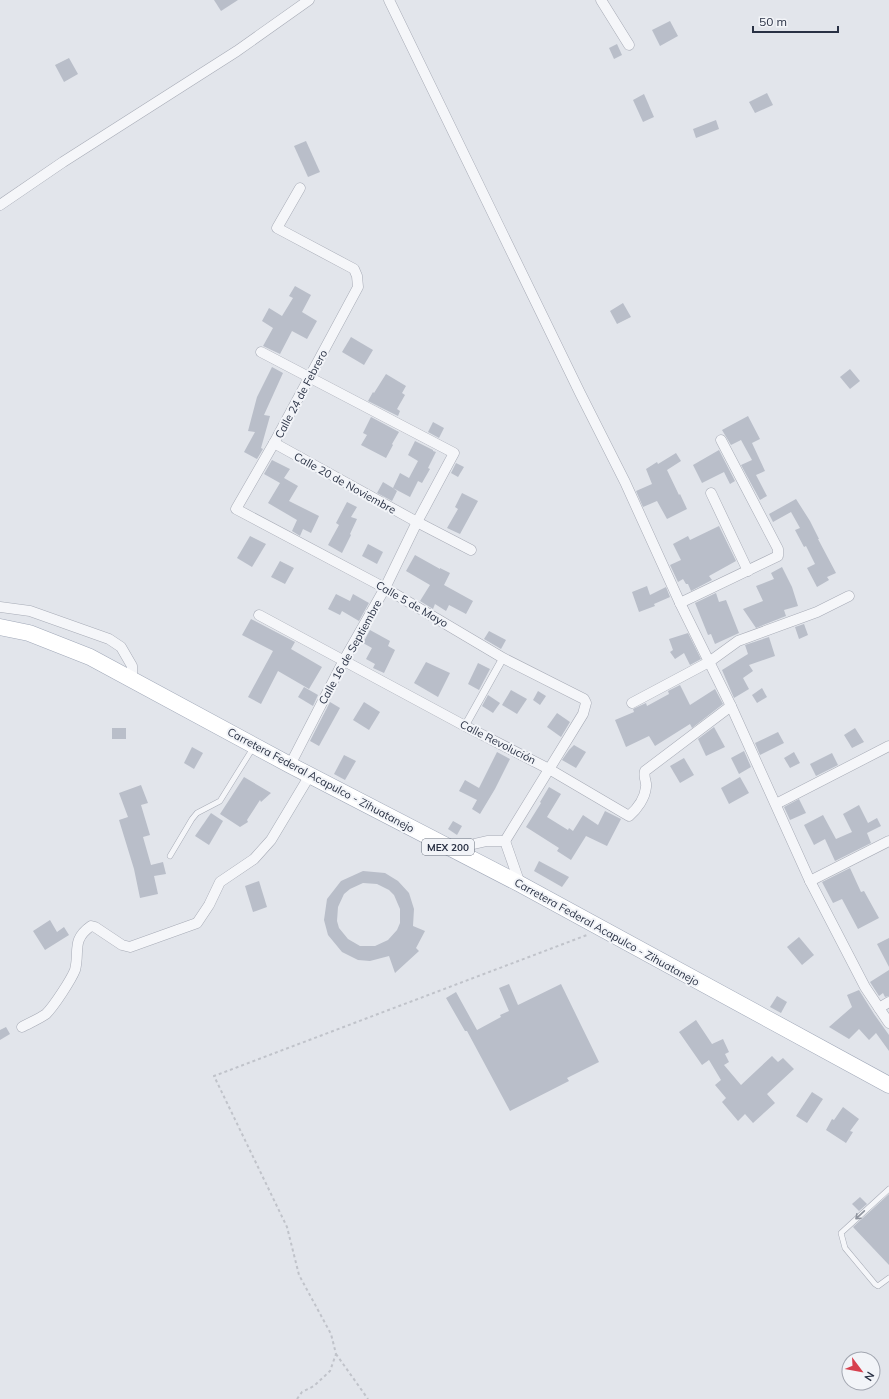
<svg xmlns="http://www.w3.org/2000/svg" width="889" height="1399" viewBox="0 0 889 1399" font-family="Mulish,sans-serif">
	<rect width="100%" height="100%" fill="#e2e5eb"/>
	<!-- building -->
	<g fill="#b9bec9" fill-rule="evenodd">
		<polygon points="214,0 238,0 221,11"/>
		<polygon points="670,21 678,36 660,46 652,30"/>
		<polygon points="617,44 622,55 614,59 609,48"/>
		<polygon points="69,58 78,74 64,82 55,65"/>
		<polygon points="767,93 773,105 755,113 749,102"/>
		<polygon points="644,94 654,117 643,122 633,100"/>
		<polygon points="716,120 719,129 696,138 693,129"/>
		<polygon points="306,141 320,172 308,177 294,146"/>
		<polygon points="295,286 311,295 302,312 317,321 307,339 292,331 280,354 263,346 273,328 262,321 269,308 282,316 293,298 289,296"/>
		<polygon points="623,303 631,317 617,324 610,311"/>
		<polygon points="351,337 373,350 364,365 342,352"/>
		<polygon points="272,367 283,373 264,415 270,416 261,448 263,449 257,459 244,452 255,432 248,431 257,397"/>
		<polygon points="850,369 860,381 850,389 840,377"/>
		<polygon points="386,374 406,386 402,393 405,395 397,409 400,411 398,416 368,401 373,392 374,393"/>
		<polygon points="748,416 760,439 752,443 765,471 756,475 767,496 760,500 741,465 752,460 741,440 731,445 722,430"/>
		<polygon points="371,417 399,432 392,444 393,445 386,458 361,445 367,435 363,433"/>
		<polygon points="433,422 444,428 439,438 428,432"/>
		<polygon points="415,441 433,450 433,451 436,452 428,468 430,469 422,483 418,481 410,497 393,488 397,491 392,501 377,493 383,482 393,488 400,473 409,478 418,461 408,455"/>
		<polygon points="719,450 735,481 730,484 724,472 702,483 693,465"/>
		<polygon points="676,453 681,461 667,470 679,495 680,494 687,509 667,519 657,501 643,507 636,491 652,484 646,469 657,462 658,464"/>
		<polygon points="272,460 290,469 284,478 298,486 289,501 319,516 311,533 303,529 300,536 292,531 297,520 268,503 280,483 264,474"/>
		<polygon points="456,463 464,467 458,477 451,473"/>
		<polygon points="462,493 478,501 460,534 447,528 458,509 455,507"/>
		<polygon points="796,499 810,521 819,539 818,539 836,573 827,577 829,580 817,587 807,568 815,564 806,546 804,547 795,530 800,528 791,512 773,522 769,514"/>
		<polygon points="347,502 357,507 351,517 357,519 350,534 351,535 342,553 328,545 339,525 336,523"/>
		<polygon points="719,526 736,561 709,576 712,580 691,591 688,584 686,584 683,579 678,582 670,565 681,560 673,544 688,536 690,540"/>
		<polygon points="250,536 266,544 252,567 237,558"/>
		<polygon points="368,544 383,552 377,564 362,556"/>
		<polygon points="415,555 440,569 440,568 450,573 444,585 473,601 466,614 449,605 446,611 435,604 433,609 420,601 430,585 406,571"/>
		<polygon points="280,561 294,568 285,584 271,577"/>
		<polygon points="782,567 792,587 798,606 784,610 786,616 756,628 743,609 763,601 756,586 774,579 771,573"/>
		<polygon points="647,586 650,595 666,587 670,597 654,604 655,606 639,612 632,592"/>
		<polygon points="716,593 719,602 726,600 739,633 715,644 711,634 708,635 695,603"/>
		<polygon points="336,594 350,601 353,594 369,603 359,621 342,611 340,615 328,609"/>
		<polygon points="251,619 295,642 291,649 322,667 309,689 278,671 261,704 248,697 273,651 242,635"/>
		<polygon points="804,624 808,635 799,639 795,627"/>
		<polygon points="370,630 390,641 388,646 395,650 384,673 373,668 375,664 366,659 372,648 363,643"/>
		<polygon points="489,631 506,640 501,649 484,639"/>
		<polygon points="688,633 701,659 690,665 684,653 675,659 670,652 673,650 669,639"/>
		<polygon points="769,637 775,656 749,665 753,671 743,678 749,689 734,698 722,670 748,654 745,645"/>
		<polygon points="426,662 450,673 438,697 414,683"/>
		<polygon points="478,663 490,669 479,690 468,684"/>
		<polygon points="680,685 690,705 715,689 723,704 692,728 690,724 655,746 649,736 626,747 615,720 634,712 633,709 646,703 647,706 669,694 668,691"/>
		<polygon points="304,687 318,695 313,706 298,697"/>
		<polygon points="762,688 767,697 757,703 752,695"/>
		<polygon points="511,690 527,699 517,714 502,705"/>
		<polygon points="538,691 546,696 540,705 533,700"/>
		<polygon points="488,695 500,703 493,713 482,706"/>
		<polygon points="330,702 340,708 319,746 310,741"/>
		<polygon points="364,702 380,712 369,730 353,720"/>
		<polygon points="557,713 570,722 561,737 547,727"/>
		<polygon points="714,727 725,747 706,756 698,739"/>
		<rect x="112" y="728" width="14" height="11"/>
		<polygon points="855,728 864,742 852,748 844,735"/>
		<polygon points="778,732 784,743 760,755 755,743"/>
		<polygon points="574,745 586,752 576,768 562,760 569,750"/>
		<polygon points="192,747 203,753 194,769 184,763"/>
		<polygon points="744,751 751,767 739,774 731,758"/>
		<polygon points="497,752 510,759 495,789 480,814 472,809 477,800 459,791 465,780 479,788"/>
		<polygon points="794,752 800,763 790,768 784,758"/>
		<polygon points="832,753 838,765 816,776 810,764"/>
		<polygon points="344,755 356,761 345,780 334,774"/>
		<polygon points="684,758 694,775 680,783 670,766"/>
		<polygon points="244,777 271,793 261,802 260,800 247,820 248,822 240,827 220,814"/>
		<polygon points="740,777 749,793 729,804 721,788"/>
		<polygon points="141,785 148,803 141,805 150,835 143,837 151,865 163,862 166,874 154,876 158,894 140,898 134,869 119,820 128,817 119,793"/>
		<polygon points="549,787 561,794 547,817 568,830 569,828 573,831 583,815 598,825 605,811 621,819 607,846 586,836 571,860 557,851 559,848 526,827 541,803 540,802"/>
		<polygon points="799,799 806,813 790,820 784,807"/>
		<polygon points="859,805 868,823 877,818 881,826 867,833 871,843 835,861 825,839 814,845 804,825 823,815 836,839 852,832 843,814"/>
		<polygon points="211,813 223,821 209,845 195,836"/>
		<polygon points="453,821 462,826 457,835 448,829"/>
		<polygon points="539,861 569,877 562,887 534,871"/>
		<polygon points="850,868 861,892 864,891 879,918 858,929 842,899 833,903 822,882"/>
		<path d="M363 871 385 873 398 881 409 893 414 909 413 926 425 931 416 948 419 951 395 973 389 956 370 961 358 960 342 952 328 935 324 920 327 899 341 881ZM363 883 377 884 389 890 394 895 400 909V923L397 930 388 940 375 946H360L348 939 339 928 337 921 338 907 344 894 350 889Z"/>
		<polygon points="259,881 267,907 253,912 245,886"/>
		<polygon points="50,920 57,932 64,927 69,935 45,950 33,931"/>
		<polygon points="799,937 814,955 802,965 787,947"/>
		<polygon points="889,938 889,967 877,944"/>
		<polygon points="889,970 889,996 885,997 883,993 879,996 870,982"/>
		<polygon points="509,984 518,1005 561,984 599,1062 567,1078 569,1081 510,1111 467,1031 465,1031 446,998 456,992 477,1030 501,1017 500,1015 509,1011 499,988"/>
		<polygon points="859,990 874,1014 889,1035 889,1051 876,1033 869,1040 859,1029 849,1039 829,1027 852,1007 847,995"/>
		<polygon points="777,996 787,1002 781,1013 770,1007"/>
		<polygon points="696,1020 712,1044 723,1039 729,1052 725,1054 729,1062 724,1065 741,1085 772,1056 778,1062 783,1058 794,1069 767,1094 775,1103 753,1123 745,1114 738,1121 722,1102 726,1098 715,1085 721,1080 709,1060 702,1065 679,1032"/>
		<polygon points="6,1027 10,1034 0,1040 0,1030"/>
		<polygon points="812,1092 823,1099 807,1123 796,1116"/>
		<polygon points="843,1107 859,1119 850,1131 853,1132 846,1143 826,1130 832,1119 834,1120"/>
		<polygon points="889,1194 889,1265 853,1227"/>
		<polygon points="860,1197 867,1204 859,1211 852,1204"/>
	</g>
	<g fill="none" stroke-linecap="round" stroke-linejoin="round">
		<defs>
			<g id="service">
				<polyline points="170,856 192,819 197,813 220,801 253,748"/>
				<polyline points="889,1189 841,1233 845,1248 875,1284 878,1286 889,1278"/>
			</g>
			<polyline id="pedestrian" points="465,726 503,658"/>
			<g id="minor">
				<polyline points="389,0 580,393 625,482 680,603 731,706 810,881 865,987 889,1023"/>
				<polyline points="601,0 629,45"/>
				<polyline points="300,188 277,228 354,269 357,276 358,287 274,443 236,509 385,588 503,658 584,699 586,703 583,714 505,841"/>
				<polyline points="0,205 63,162 237,51 309,0"/>
				<polyline points="261,352 454,453 417,522 385,588 344,660 290,765"/>
				<polyline points="274,443 417,522 471,550"/>
				<polyline points="711,493 748,571"/>
				<polyline points="680,603 778,556 778,549 721,440"/>
				<polyline points="0,607 30,611 109,639 121,647 132,666 132,680"/>
				<path d="M259 615 465 726 549 769 629 816C637 809 645 798 646 787 647 782 643 777 645 771L731 706"/>
				<polyline points="632,703 709,662 738,641 817,612 849,596"/>
				<polyline points="776,804 889,746"/>
				<polyline points="505,841 520,884"/>
				<polyline points="452,849 487,841 505,841"/>
				<polyline points="810,881 889,841"/>
				<polyline points="879,1008 889,1002"/>
				<path d="M22 1027C29 1023 39 1019 46 1014 54 1006 71 980 75 970 80 951 71 940 91 926L95 927 122 945 130 947 197 923 209 905 220 882 254 859 271 840 310 775"/>
			</g>
			<polyline id="primary" points="0,627 29,633 90,657 290,765 520,884 889,1085"/>
		</defs>
		<!-- service casing -->
		<use href="#service" stroke="#a7abb6" stroke-width="6"/>
		<!-- pedestrian casing -->
		<use href="#pedestrian" stroke="#a7abb6" stroke-width="8"/>
		<!-- minor casing -->
		<use href="#minor" stroke="#a7abb6" stroke-width="11"/>
		<!-- primary casing -->
		<use href="#primary" stroke="#a0a8b8" stroke-width="17"/>
		<!-- path -->
		<g stroke="#c0c3ca" stroke-width="2" stroke-dasharray="3 3" stroke-linecap="butt">
			<polyline points="336,1354 368,1399"/>
			<polyline points="297,1399 302,1392 314,1386 330,1371 336,1354 331,1334 299,1275 287,1227 214,1076 587,935"/>
		</g>
		<!-- service -->
		<use href="#service" stroke="#f5f6f9" stroke-width="5"/>
		<!-- pedestrian -->
		<use href="#pedestrian" stroke="#f5f6f9" stroke-width="7"/>
		<!-- minor -->
		<use href="#minor" stroke="#f5f6f9" stroke-width="10"/>
		<!-- primary -->
		<use href="#primary" stroke="#fff" stroke-width="16"/>
	</g>
	<!-- one-way arrows -->
	<defs><path id="oneway-shaft" d="M-6 0H5M1.5-3L5.5 0L1.5 3" fill="none" stroke-width="1.6" stroke-linecap="round" stroke-linejoin="round"/></defs>
	<use stroke="#8f949e" href="#oneway-shaft" transform="translate(860 1215) rotate(137)"/>
	<g text-anchor="middle" stroke-width="4" stroke-linejoin="round" paint-order="stroke">
		<!-- shield labels -->
		<rect fill="#f2f4f8" stroke="#656c7a" stroke-width="1" x="422" y="839" width="52" height="16" rx="3"/>
		<g font-size="10" font-weight="bold" fill="#293144">
			<text x="448" y="851">MEX 200</text>
		</g>
		<!-- street labels -->
		<g font-size="11" fill="#293144" stroke="#f2f4f8">
			<text transform="translate(301 394) rotate(-62)" y="4">Calle 24 de Febrero</text>
			<text transform="translate(345 483) rotate(29)" y="4">Calle 20 de Noviembre</text>
			<text transform="translate(412 604) rotate(30)" y="4">Calle 5 de Mayo</text>
			<text transform="translate(350 652) rotate(-61)" y="4">Calle 16 de Septiembre</text>
			<text transform="translate(498 742) rotate(27)" y="4">Calle Revolución</text>
			<text transform="translate(321 780) rotate(28)" y="4">Carretera Federal Acapulco - Zihuatanejo</text>
			<text transform="translate(607 932) rotate(29)" y="4">Carretera Federal Acapulco - Zihuatanejo</text>
		</g>
	</g>
	<!-- north arrow -->
	<g transform="translate(861 1371) rotate(122)"><circle r="19" fill="#f2f4f8" stroke="#a2a6b0"/>
	<path d="M0-3L7 15L0 10L-7 15Z" fill="#d7404e"/>
	<text y="-6" font-size="11" font-weight="bold" text-anchor="middle" fill="#293144">N</text>
	</g>
	<!-- scale -->
	<path d="M753 26v6h85v-6" fill="none" stroke="#293144" stroke-width="2"/>
	<text x="759" y="26" font-size="12" fill="#293144" stroke="#f2f4f8" stroke-width="3" paint-order="stroke">50 m</text>
</svg>
